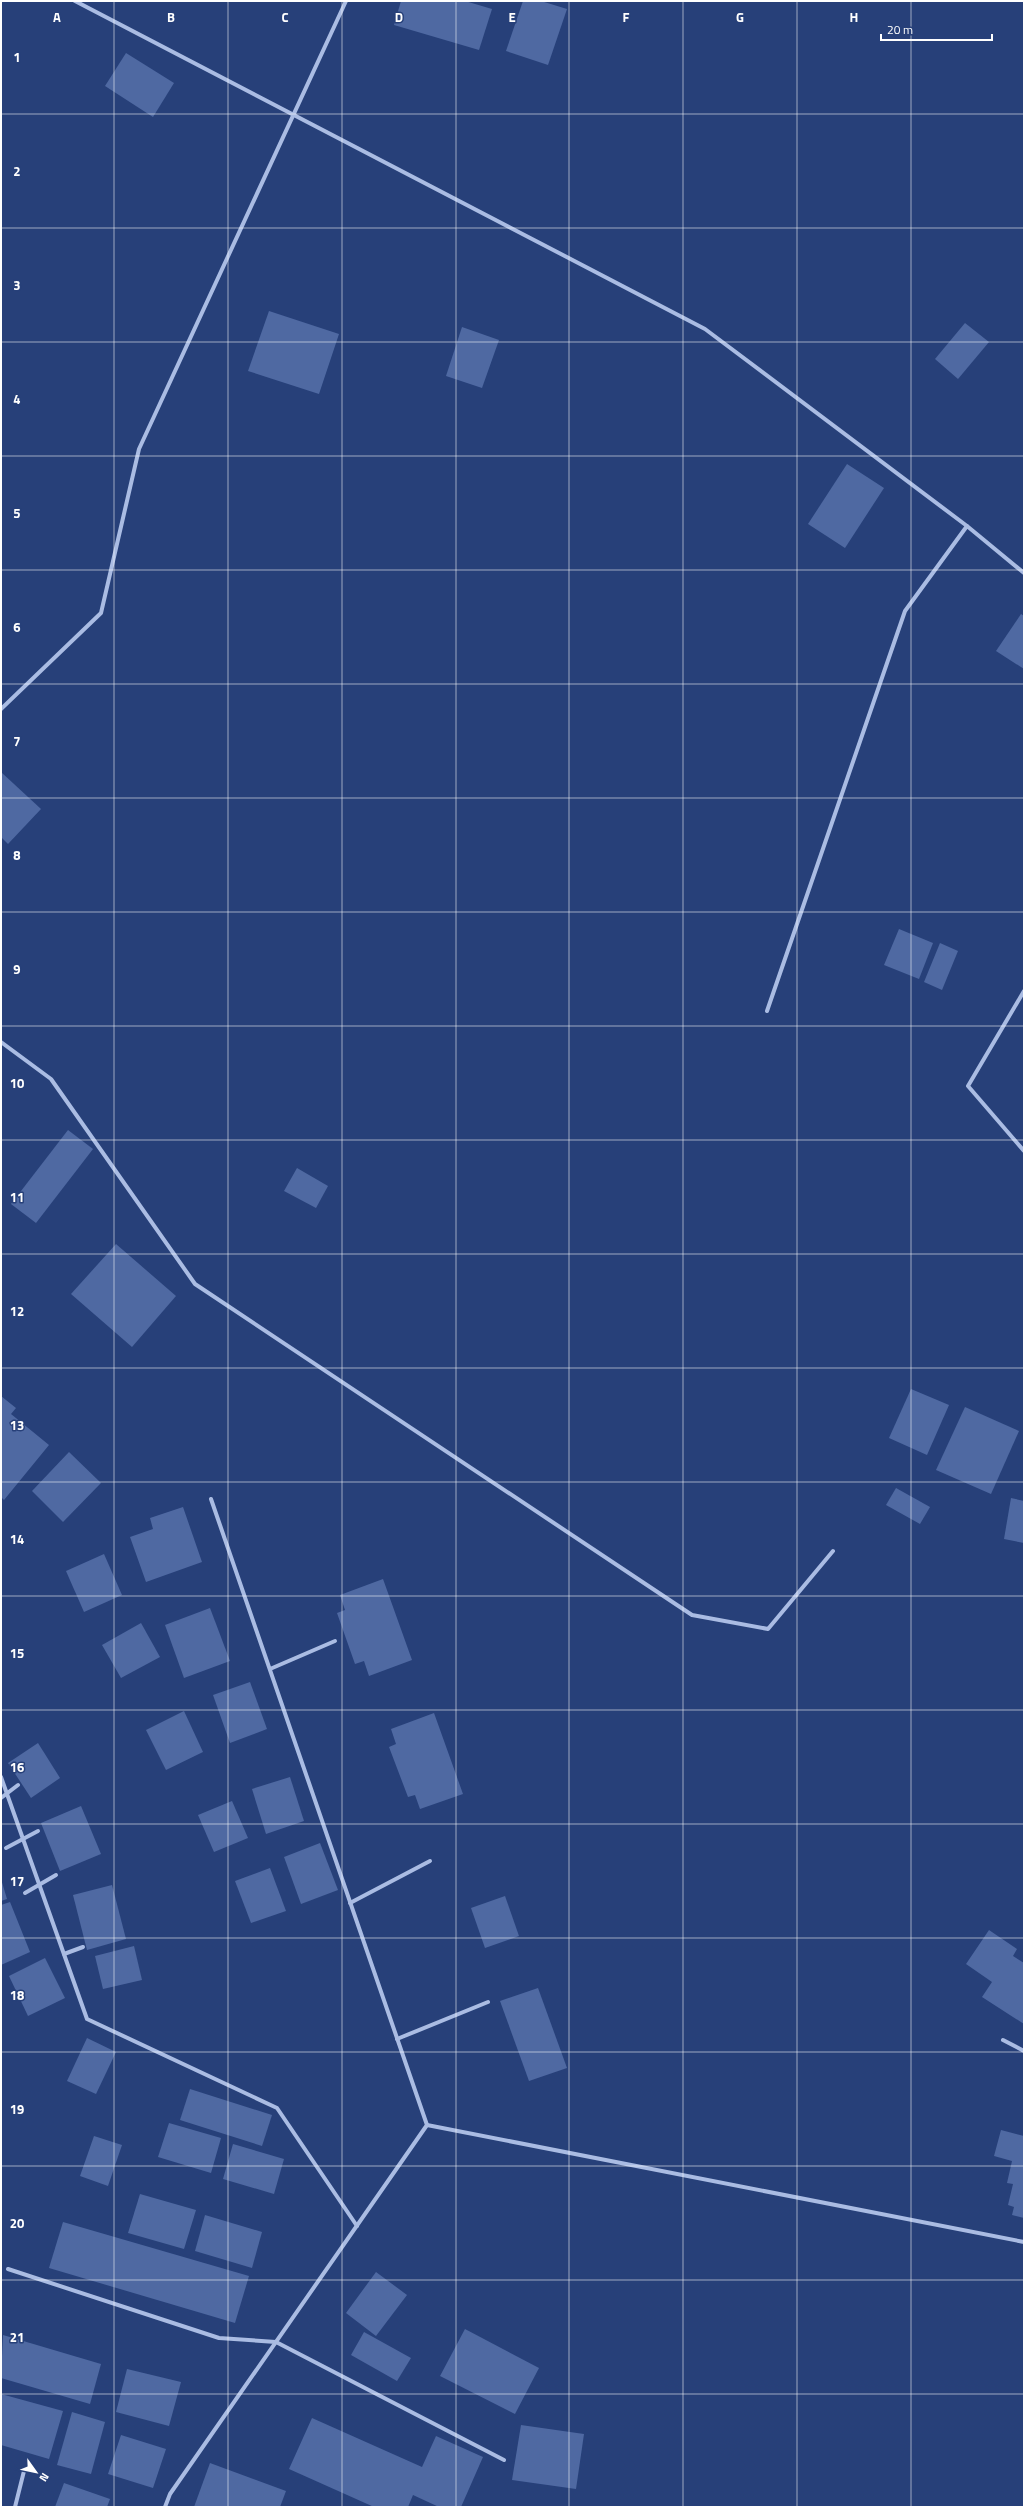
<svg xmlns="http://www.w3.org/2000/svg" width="1025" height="2508" viewBox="0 0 1025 2508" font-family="'Titillium Web',sans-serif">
	<rect width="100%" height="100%" fill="#274079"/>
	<!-- building -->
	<g fill="#4f69a2">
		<polygon points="401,1 465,1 492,9 479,50 394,25"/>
		<polygon points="523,1 541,1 567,9 548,65 506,51"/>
		<polygon points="126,53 174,83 153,117 105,86"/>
		<polygon points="269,311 339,334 319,394 248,371"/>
		<polygon points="965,323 989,342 958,379 935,359"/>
		<polygon points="462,327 499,340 482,388 446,376"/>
		<polygon points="847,464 884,488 845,548 808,524"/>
		<polygon points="1021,614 1024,616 1024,669 996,651"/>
		<polygon points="1,772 41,809 8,844 1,837"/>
		<polygon points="899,929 933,943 919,979 884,965"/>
		<polygon points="940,943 958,951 942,990 924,982"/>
		<polygon points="68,1130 93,1149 36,1223 11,1204"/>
		<polygon points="297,1168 328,1186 316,1208 284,1191"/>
		<polygon points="116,1244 176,1296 132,1347 71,1294"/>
		<polygon points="911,1389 949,1405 927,1455 889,1438"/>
		<polygon points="1,1396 16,1408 11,1414 49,1445 4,1500 1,1497"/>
		<polygon points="965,1407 1019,1431 991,1494 936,1470"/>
		<polygon points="69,1452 101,1483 63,1522 32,1491"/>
		<polygon points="896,1488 930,1507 920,1524 886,1505"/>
		<polygon points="1011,1498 1024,1501 1024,1543 1004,1539"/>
		<polygon points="183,1507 202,1562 146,1582 130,1537 153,1529 150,1518"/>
		<polygon points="104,1554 122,1595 84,1612 66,1571"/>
		<polygon points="383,1579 412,1660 369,1676 364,1661 355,1664 337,1613 345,1610 340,1595"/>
		<polygon points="210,1608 230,1661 184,1678 165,1625"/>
		<polygon points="141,1623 160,1657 121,1678 102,1645"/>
		<polygon points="250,1682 267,1729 230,1743 213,1695"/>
		<polygon points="184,1711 203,1752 166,1770 146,1730"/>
		<polygon points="434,1713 463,1794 420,1809 415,1795 408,1797 389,1747 396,1744 391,1729"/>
		<polygon points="38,1743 60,1778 31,1798 8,1763"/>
		<polygon points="290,1777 304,1821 266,1834 252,1789"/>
		<polygon points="232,1801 248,1838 214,1852 198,1815"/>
		<polygon points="81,1806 101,1854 60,1871 41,1823"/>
		<polygon points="320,1843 338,1890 301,1904 284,1857"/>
		<polygon points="270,1868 286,1911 251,1923 235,1881"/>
		<polygon points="1,1879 7,1899 1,1901"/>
		<polygon points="112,1885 126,1939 87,1950 73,1895"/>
		<polygon points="505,1896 519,1936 485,1948 471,1908"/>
		<polygon points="10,1902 30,1952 1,1965 1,1905"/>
		<polygon points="989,1930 1017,1949 1013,1956 1024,1963 1024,2024 982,1997 992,1982 966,1964"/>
		<polygon points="134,1946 142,1980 103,1989 95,1956"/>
		<polygon points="45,1958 65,1998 28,2016 9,1976"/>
		<polygon points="538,1988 567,2068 529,2081 500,2001"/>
		<polygon points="87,2038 116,2052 96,2094 67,2081"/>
		<polygon points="190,2089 272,2115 262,2146 180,2120"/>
		<polygon points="169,2123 221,2138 211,2173 158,2157"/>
		<polygon points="1001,2130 1024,2136 1024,2218 1012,2215 1014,2207 1008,2205 1013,2184 1007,2183 1012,2161 994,2156"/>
		<polygon points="94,2136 122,2145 108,2186 80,2176"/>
		<polygon points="233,2144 284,2159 274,2194 223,2179"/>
		<polygon points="140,2194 196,2210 184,2249 128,2233"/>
		<polygon points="205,2215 262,2232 252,2268 195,2251"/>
		<polygon points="63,2222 249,2276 235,2323 49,2268"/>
		<polygon points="376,2272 407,2295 376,2336 346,2313"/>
		<polygon points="465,2329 539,2368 515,2414 440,2376"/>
		<polygon points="364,2332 411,2358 397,2381 351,2355"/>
		<polygon points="3,2335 101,2364 90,2404 1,2378"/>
		<polygon points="127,2369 181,2382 169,2426 116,2412"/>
		<polygon points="1,2394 63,2411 49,2459 1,2445"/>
		<polygon points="72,2412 105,2422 91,2474 57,2465"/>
		<polygon points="312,2418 422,2467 436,2436 483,2457 461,2507 439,2507 413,2495 408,2507 374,2507 289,2469"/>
		<polygon points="521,2425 584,2434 576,2489 512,2480"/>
		<polygon points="121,2435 166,2449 153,2488 108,2474"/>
		<polygon points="210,2463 286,2491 280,2507 194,2507"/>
		<polygon points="64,2483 110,2499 107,2507 55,2507"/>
	</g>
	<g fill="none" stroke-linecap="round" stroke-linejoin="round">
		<!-- minor -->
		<g stroke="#aabce3" stroke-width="4">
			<polyline points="75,1 705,329 967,526"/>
			<polyline points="1,709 101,613 139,449 346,1"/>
			<polyline points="1024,991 968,1086 1024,1151"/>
			<polyline points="767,1011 905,611 967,526 1024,573"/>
			<polyline points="1,1042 51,1079 195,1284 692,1615 768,1629 833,1551"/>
			<polyline points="270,1669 335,1641"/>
			<polyline points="1,1777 87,2019 277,2108 357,2226"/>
			<polyline points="1,1798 18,1785"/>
			<polyline points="6,1848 38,1831"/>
			<polyline points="25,1893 56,1875"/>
			<polyline points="350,1903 430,1861"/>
			<polyline points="64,1954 83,1947"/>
			<polyline points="397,2039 488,2002"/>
			<polyline points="1003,2040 1024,2051"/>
			<polyline points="427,2125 1024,2242"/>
			<polyline points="8,2269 219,2338 276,2342 504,2460"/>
			<polyline points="15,2507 24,2471"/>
			<polyline points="165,2507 170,2494 427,2125 211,1499"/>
		</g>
	</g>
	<!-- grid -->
	<path fill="none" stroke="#fff" stroke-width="1" stroke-opacity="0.55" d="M114 1V2507M228 1V2507M342 1V2507M456 1V2507M569 1V2507M683 1V2507M797 1V2507M911 1V2507M1 114H1024M1 228H1024M1 342H1024M1 456H1024M1 570H1024M1 684H1024M1 798H1024M1 912H1024M1 1026H1024M1 1140H1024M1 1254H1024M1 1368H1024M1 1482H1024M1 1596H1024M1 1710H1024M1 1824H1024M1 1938H1024M1 2052H1024M1 2166H1024M1 2280H1024M1 2394H1024"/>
	<g font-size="13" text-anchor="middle" font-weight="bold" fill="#fff" stroke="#274079" stroke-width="3" stroke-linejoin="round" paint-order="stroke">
		<text x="57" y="22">A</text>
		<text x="171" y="22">B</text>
		<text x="285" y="22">C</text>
		<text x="399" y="22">D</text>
		<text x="512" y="22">E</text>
		<text x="626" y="22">F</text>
		<text x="740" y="22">G</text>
		<text x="854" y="22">H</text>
		<text x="17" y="62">1</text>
		<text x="17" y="176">2</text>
		<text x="17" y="290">3</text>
		<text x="17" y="404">4</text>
		<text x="17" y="518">5</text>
		<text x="17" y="632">6</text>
		<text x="17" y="746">7</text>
		<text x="17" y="860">8</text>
		<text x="17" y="974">9</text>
		<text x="17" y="1088">10</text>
		<text x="17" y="1202">11</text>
		<text x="17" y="1316">12</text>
		<text x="17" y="1430">13</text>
		<text x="17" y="1544">14</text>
		<text x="17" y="1658">15</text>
		<text x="17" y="1772">16</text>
		<text x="17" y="1886">17</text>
		<text x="17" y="2000">18</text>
		<text x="17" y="2114">19</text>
		<text x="17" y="2228">20</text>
		<text x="17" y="2342">21</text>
	</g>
	<!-- border -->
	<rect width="1025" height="2508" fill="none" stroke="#ffffff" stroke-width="4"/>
	<!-- north arrow -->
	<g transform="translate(36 2472) rotate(123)" stroke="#274079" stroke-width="3" paint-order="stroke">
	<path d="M0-3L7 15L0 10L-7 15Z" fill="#ffffff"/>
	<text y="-6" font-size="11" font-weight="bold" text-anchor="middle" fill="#ffffff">N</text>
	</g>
	<!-- scale -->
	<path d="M881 34v6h111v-6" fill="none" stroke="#ffffff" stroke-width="2"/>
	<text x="887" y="34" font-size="12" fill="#ffffff" stroke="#274079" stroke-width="3" paint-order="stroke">20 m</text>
</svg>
